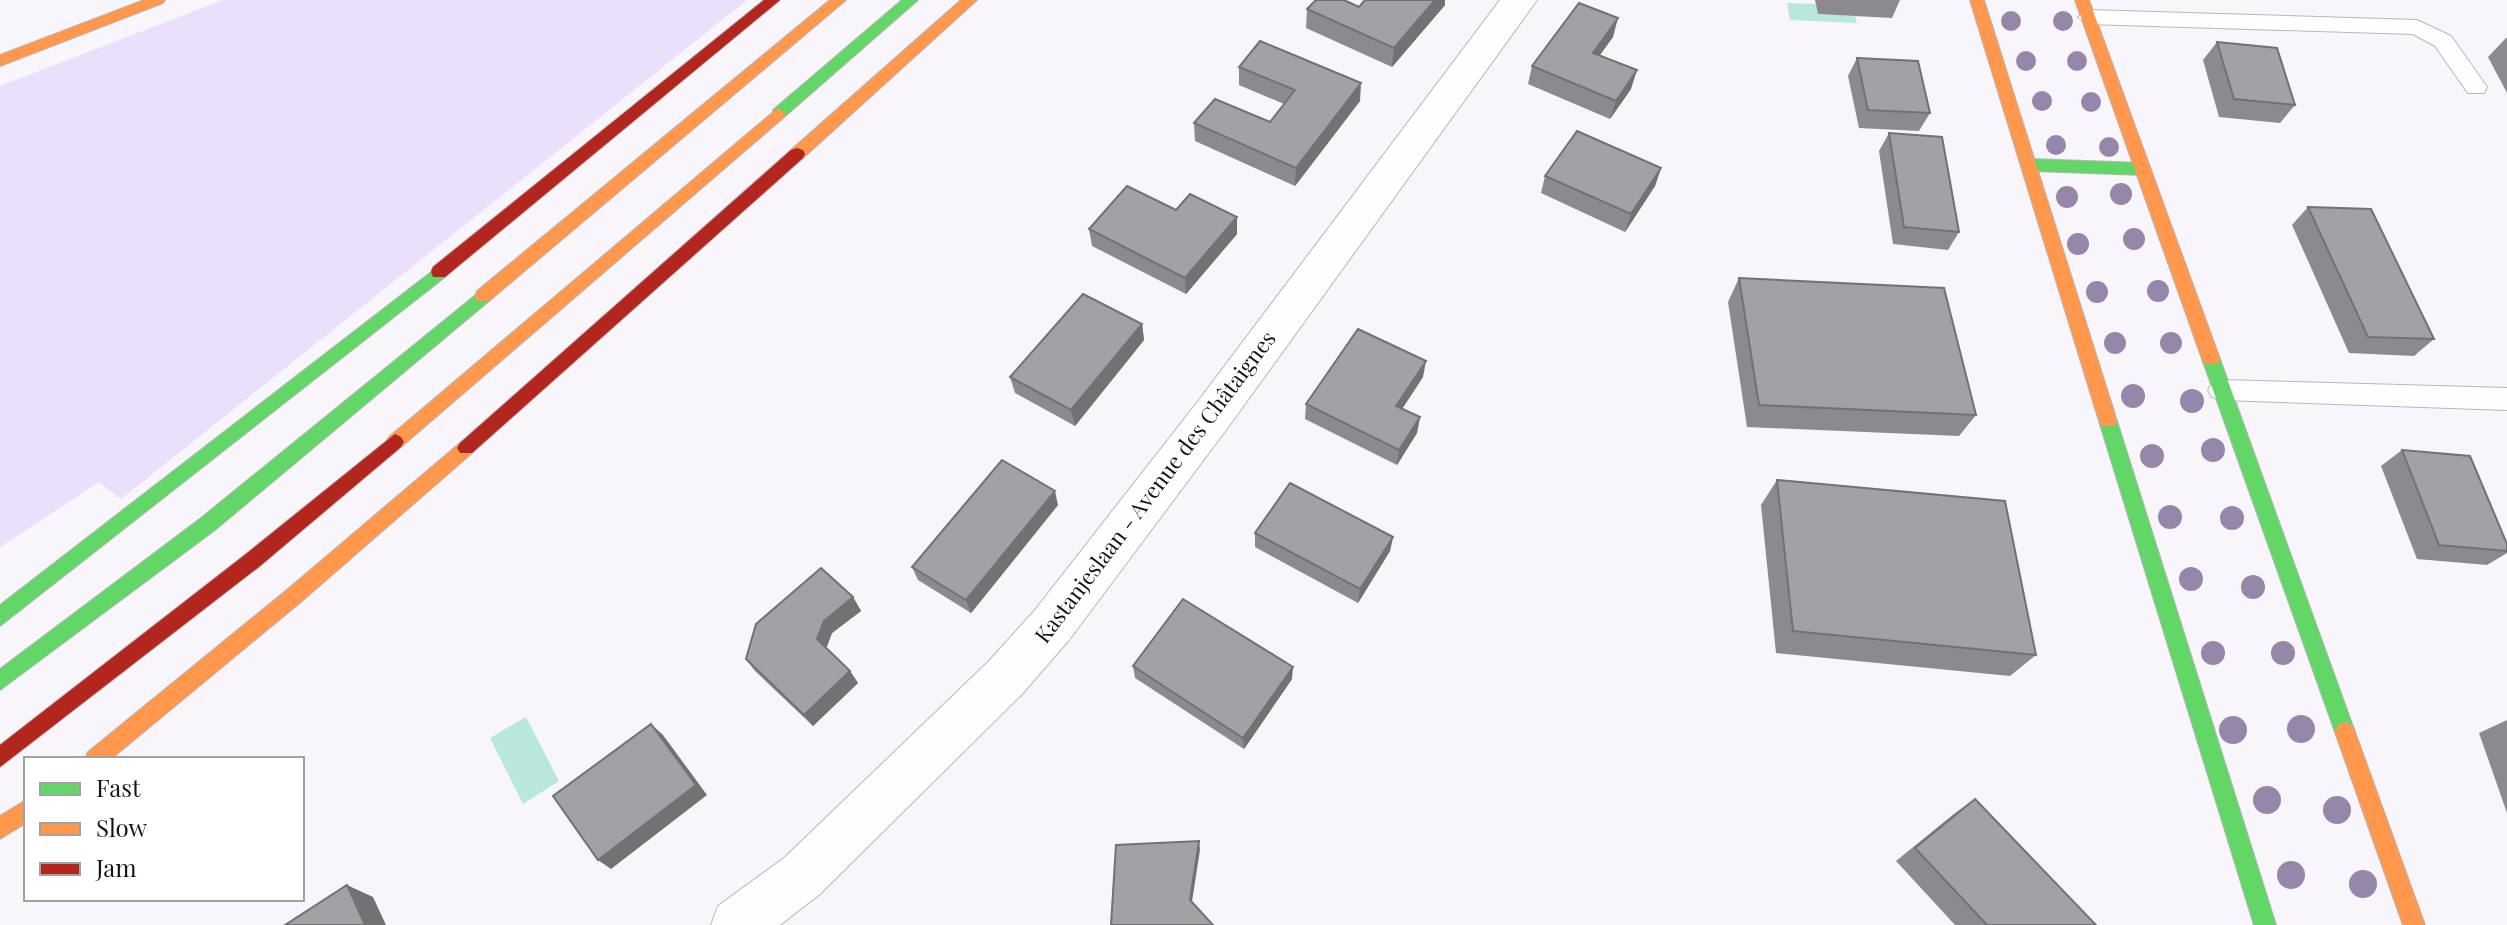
<svg xmlns="http://www.w3.org/2000/svg" width="2507" height="925" viewBox="0 0 2507 925" font-family="'Playfair Display',serif">
	<rect width="100%" height="100%" fill="#f8f6fa"/>
	<!-- green -->
	<polygon fill="#eae0fc" points="223,0 747,0 121,499 99,482 0,547 0,86"/>
	<!-- water -->
	<g fill="#b8e7de">
		<polygon points="1787,3 1816,4 1818,14 1855,16 1857,23 1790,20"/>
		<polygon points="526,717 559,781 523,804 490,738"/>
	</g>
	<g fill="none" stroke-linecap="round" stroke-linejoin="round">
		<defs>
			<g id="lane">
				<polygon points="2088,10 2417,20 2451,36 2487,87 2484,93 2468,93 2435,46 2413,34 2088,24 2078,17"/>
				<polygon points="2221,380 2507,388 2507,410 2221,400 2212,397 2208,390 2212,383"/>
			</g>
			<polygon id="street" points="1500,0 1537,0 1229,426 1069,640 1023,693 820,894 780,925 711,925 718,906 784,858 989,661 1035,610 1199,400"/>
			<g id="fast">
				<polygon points="902,0 918,0 783,118 773,118 773,110"/>
				<polygon points="2031,159 2142,163 2150,169 2142,175 2031,171 2023,165"/>
				<polygon points="439,266 447,272 445,277 0,626 0,605"/>
				<polygon points="483,289 489,291 491,296 489,301 215,530 0,690 0,669 201,518"/>
				<polygon points="2211,352 2217,354 2220,359 2355,732 2352,739 2345,742 2338,739 2335,732 2202,359 2205,354"/>
				<polygon points="2108,414 2114,416 2117,421 2276,925 2254,925 2099,421 2102,416"/>
			</g>
			<g id="slow">
				<polygon points="144,0 165,0 163,3 0,66 0,55"/>
				<polygon points="830,0 846,0 489,301 477,301 475,296 477,291"/>
				<polygon points="961,0 977,0 803,158 791,158 789,154 791,150"/>
				<polygon points="1970,0 1984,0 2117,421 2114,426 2102,426 2099,421"/>
				<polygon points="2075,0 2089,0 2220,359 2217,364 2205,364 2202,359"/>
				<polygon points="778,108 786,114 783,118 401,447 389,447 386,442 389,437"/>
				<polygon points="466,440 472,443 475,448 472,453 302,601 111,759 85,759 88,752 288,589 460,443"/>
				<polygon points="2345,722 2352,725 2355,732 2425,925 2403,925 2335,732 2338,725"/>
				<polygon points="26,800 26,823 0,839 0,816"/>
			</g>
			<g id="jam">
				<polygon points="764,0 780,0 445,277 433,277 431,272 433,267"/>
				<polygon points="797,148 803,150 805,154 803,158 472,453 460,453 457,448 460,443 791,150"/>
				<polygon points="395,434 401,437 404,442 401,447 260,566 0,767 0,745 246,554"/>
			</g>
		</defs>
		<!-- lane casing -->
		<use href="#lane" stroke="#b9b7bb" stroke-width="2"/>
		<!-- street casing -->
		<use href="#street" stroke="#b9b7bb" stroke-width="2"/>
		<!-- fast casing -->
		<use href="#fast" stroke="#b9b7bb" stroke-width="2"/>
		<!-- slow casing -->
		<use href="#slow" stroke="#b9b7bb" stroke-width="2"/>
		<!-- jam casing -->
		<use href="#jam" stroke="#b9b7bb" stroke-width="2"/>
		<!-- lane -->
		<use href="#lane" fill="#fefefe" fill-rule="evenodd"/>
		<!-- street -->
		<use href="#street" fill="#fefefe" fill-rule="evenodd"/>
		<!-- fast -->
		<use href="#fast" fill="#63d668" fill-rule="evenodd"/>
		<!-- slow -->
		<use href="#slow" fill="#ff974d" fill-rule="evenodd"/>
		<!-- jam -->
		<use href="#jam" fill="#b3261e" fill-rule="evenodd"/>
	</g>
	<!-- trees -->
	<g fill="#9687aa">
		<circle cx="2011" cy="21" r="10"/>
		<circle cx="2063" cy="21" r="10"/>
		<circle cx="2026" cy="61" r="10"/>
		<circle cx="2077" cy="61" r="10"/>
		<circle cx="2042" cy="101" r="10"/>
		<circle cx="2091" cy="102" r="10"/>
		<circle cx="2056" cy="145" r="10"/>
		<circle cx="2109" cy="147" r="10"/>
		<circle cx="2121" cy="194" r="11"/>
		<circle cx="2067" cy="197" r="11"/>
		<circle cx="2134" cy="239" r="11"/>
		<circle cx="2078" cy="244" r="11"/>
		<circle cx="2158" cy="291" r="11"/>
		<circle cx="2097" cy="292" r="11"/>
		<circle cx="2115" cy="343" r="11"/>
		<circle cx="2171" cy="343" r="11"/>
		<circle cx="2133" cy="396" r="12"/>
		<circle cx="2192" cy="401" r="12"/>
		<circle cx="2213" cy="450" r="12"/>
		<circle cx="2152" cy="456" r="12"/>
		<circle cx="2170" cy="517" r="12"/>
		<circle cx="2232" cy="518" r="12"/>
		<circle cx="2191" cy="579" r="12"/>
		<circle cx="2253" cy="587" r="12"/>
		<circle cx="2213" cy="653" r="12"/>
		<circle cx="2283" cy="653" r="12"/>
		<circle cx="2301" cy="729" r="14"/>
		<circle cx="2233" cy="730" r="14"/>
		<circle cx="2267" cy="800" r="14"/>
		<circle cx="2337" cy="810" r="14"/>
		<circle cx="2291" cy="875" r="14"/>
		<circle cx="2363" cy="884" r="14"/>
	</g>
	<!-- wall -->
	<g fill="#8c8a8f">
		<polygon points="1815,0 1900,0 1892,18 1818,14"/>
		<polygon points="1445,5 1392,67 1306,28 1307,9"/>
		<polygon points="1613,37 1600,55 1631,89 1610,119 1528,84 1532,66"/>
		<polygon points="2506,38 2507,38 2507,93 2488,57"/>
		<polygon points="2217,42 2295,105 2280,123 2219,117 2203,60"/>
		<polygon points="1857,58 1930,113 1919,131 1859,128 1848,76"/>
		<polygon points="1239,67 1360,101 1295,186 1195,141 1194,123 1270,122 1284,104 1239,85"/>
		<polygon points="1889,133 1959,232 1948,250 1893,244 1879,151"/>
		<polygon points="1661,168 1655,186 1625,232 1541,193 1545,176"/>
		<polygon points="2308,207 2434,339 2414,356 2349,353 2292,225"/>
		<polygon points="1176,210 1237,234 1186,294 1092,246 1089,229"/>
		<polygon points="1739,278 1976,415 1959,436 1747,427 1728,302"/>
		<polygon points="1142,324 1144,340 1075,426 1015,393 1010,377"/>
		<polygon points="1423,377 1402,409 1420,417 1417,433 1397,465 1305,419 1306,404"/>
		<polygon points="2402,450 2507,544 2507,553 2487,565 2417,559 2381,466"/>
		<polygon points="1777,480 2036,655 2010,676 1776,653 1761,505"/>
		<polygon points="1058,505 971,613 918,580 912,567"/>
		<polygon points="1255,533 1393,537 1390,551 1358,603 1255,547"/>
		<polygon points="853,597 861,611 832,633 826,648 850,671 858,683 813,726 755,671 746,659"/>
		<polygon points="1133,666 1292,679 1244,749 1135,678"/>
		<polygon points="2507,720 2507,813 2479,733"/>
		<polygon points="1975,799 2096,925 1955,925 1896,861 1955,813"/>
	</g>
	<!-- shaded-wall -->
	<g fill="#727174">
		<polygon points="1435,0 1445,0 1445,5 1392,67 1394,48"/>
		<polygon points="1618,18 1613,37 1588,71 1593,53"/>
		<polygon points="1637,70 1631,89 1610,119 1616,101"/>
		<polygon points="1361,83 1360,101 1295,186 1296,168"/>
		<polygon points="1661,168 1655,186 1625,232 1631,214"/>
		<polygon points="1237,217 1237,234 1186,294 1185,278"/>
		<polygon points="1142,324 1144,340 1075,426 1071,410"/>
		<polygon points="1426,361 1423,377 1394,421 1396,406"/>
		<polygon points="1420,417 1417,433 1397,465 1399,450"/>
		<polygon points="1055,491 1058,505 971,613 966,600"/>
		<polygon points="1393,537 1390,551 1358,603 1360,589"/>
		<polygon points="853,597 861,611 832,633 825,652 817,639 824,621"/>
		<polygon points="1293,667 1292,679 1244,749 1243,738"/>
		<polygon points="850,671 858,683 813,726 804,715"/>
		<polygon points="651,724 663,735 707,795 611,869 598,860"/>
		<polygon points="1199,841 1200,850 1191,908 1190,900"/>
		<polygon points="347,885 373,897 386,925 365,925"/>
	</g>
	<!-- building -->
	<g fill="#a3a1a6" stroke="#727174" stroke-width="2">
		<polygon points="1316,0 1344,0 1359,7 1365,0 1435,0 1394,48 1307,9"/>
		<polygon points="1579,3 1618,18 1593,53 1637,70 1616,101 1532,66"/>
		<polygon points="1260,41 1361,83 1296,168 1194,123 1215,99 1270,122 1295,90 1239,67"/>
		<polygon points="2217,42 2277,48 2295,105 2234,99"/>
		<polygon points="1857,58 1918,61 1930,113 1868,110"/>
		<polygon points="1577,131 1661,168 1631,214 1545,176"/>
		<polygon points="1889,133 1942,137 1959,232 1904,227"/>
		<polygon points="1127,186 1176,210 1190,194 1237,217 1185,278 1089,229"/>
		<polygon points="2308,207 2371,209 2434,339 2368,337"/>
		<polygon points="1739,278 1944,288 1976,415 1759,405"/>
		<polygon points="1083,294 1142,324 1071,410 1010,377"/>
		<polygon points="1358,329 1426,361 1396,406 1420,417 1399,450 1306,404"/>
		<polygon points="2402,450 2470,456 2507,544 2507,551 2439,545"/>
		<polygon points="1002,460 1055,491 966,600 912,567"/>
		<polygon points="1777,480 2005,501 2036,655 1793,631"/>
		<polygon points="1290,483 1393,537 1360,589 1255,533"/>
		<polygon points="821,568 853,597 824,621 817,639 850,671 804,715 746,659 756,624"/>
		<polygon points="1183,599 1293,667 1243,738 1133,666"/>
		<polygon points="651,724 696,785 598,860 553,796"/>
		<polygon points="1975,799 2096,925 1987,925 1915,848"/>
		<polygon points="1199,841 1190,900 1213,925 1111,925 1116,845"/>
		<polygon points="347,885 365,925 285,925"/>
	</g>
	<g text-anchor="middle" stroke-width="8" stroke-linejoin="round" paint-order="stroke">
		<!-- street labels -->
		<g font-size="22" fill="#17151c" stroke="#fff">
			<text transform="translate(1155 487) rotate(-53)" y="8">Kastanjeslaan - Avenue des Châtaignes</text>
		</g>
	</g>
	<!-- legend -->
	<rect x="24" y="757" width="280" height="144" fill="#ffffff" stroke="#a2a1a4" stroke-width="2"/>
	<rect x="40" y="783" width="40" height="12" fill="#63d668" stroke="#a2a1a4" stroke-width="2"/>
	<text x="96" y="797" font-size="24" fill="#17151c">Fast</text>
	<rect x="40" y="823" width="40" height="12" fill="#ff974d" stroke="#a2a1a4" stroke-width="2"/>
	<text x="96" y="837" font-size="24" fill="#17151c">Slow</text>
	<rect x="40" y="863" width="40" height="12" fill="#b3261e" stroke="#a2a1a4" stroke-width="2"/>
	<text x="96" y="877" font-size="24" fill="#17151c">Jam</text>
</svg>
